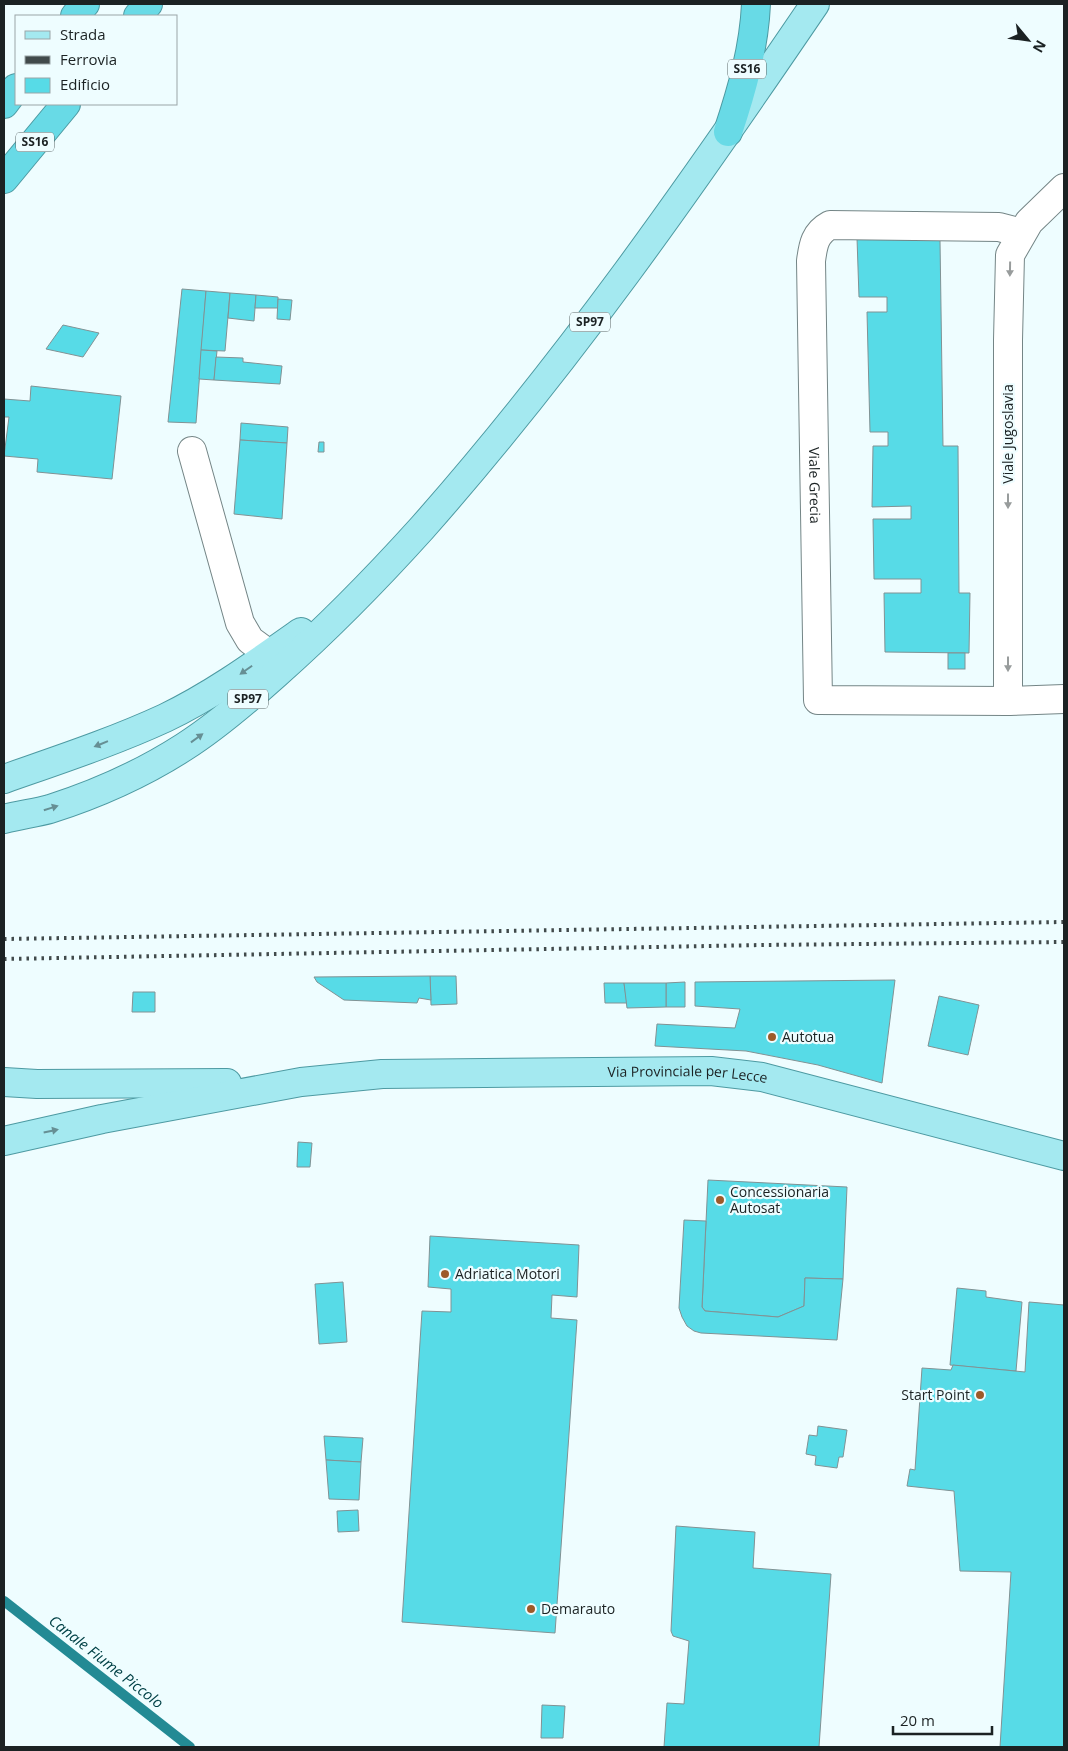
<svg xmlns="http://www.w3.org/2000/svg" width="1068" height="1751" viewBox="0 0 1068 1751" font-family="'Open Sans',sans-serif">
	<rect width="100%" height="100%" fill="#eefdff"/>
	<g fill="none" stroke-linecap="round" stroke-linejoin="round">
		<!-- stream -->
		<polyline stroke="#238a94" stroke-width="10" points="4,1601 190,1747"/>
	</g>
	<!-- building -->
	<g fill="#57dbe7" stroke="#819294">
		<polygon points="857,238 940,240 943,446 958,446 959,593 970,593 969,653 885,652 884,593 921,593 921,579 874,579 873,519 911,519 911,506 872,507 873,446 888,446 888,432 870,432 867,312 887,312 887,297 859,297"/>
		<polygon points="182,289 206,291 196,423 168,422"/>
		<polygon points="206,291 230,293 225,351 201,350"/>
		<polygon points="230,293 256,295 254,321 228,318"/>
		<polygon points="256,295 278,297 278,308 255,308"/>
		<polygon points="278,299 292,300 290,320 277,319"/>
		<polygon points="63,325 99,333 83,357 46,349"/>
		<polygon points="201,350 217,351 214,380 199,379"/>
		<polygon points="216,357 243,358 243,362 282,366 280,384 214,380"/>
		<polygon points="31,386 121,396 112,479 37,472 38,459 4,456 9,417 4,417 4,399 30,401"/>
		<polygon points="241,423 288,427 287,443 240,440"/>
		<polygon points="240,440 287,443 282,519 234,514"/>
		<polygon points="319,442 324,442 324,452 318,452"/>
		<rect x="948" y="653" width="17" height="16"/>
		<polygon points="430,976 456,976 457,1004 431,1005"/>
		<polygon points="430,976 431,1000 419,998 417,1003 344,1000 317,982 314,977"/>
		<polygon points="895,980 882,1083 818,1065 746,1051 655,1046 657,1024 735,1028 740,1009 695,1006 695,982"/>
		<polygon points="685,982 685,1007 666,1007 666,983"/>
		<polygon points="604,983 624,983 627,1003 605,1003"/>
		<polygon points="624,983 666,983 666,1007 627,1008"/>
		<polygon points="133,992 155,992 155,1012 132,1012"/>
		<polygon points="939,996 979,1005 968,1055 928,1046"/>
		<polygon points="298,1142 312,1143 310,1167 297,1167"/>
		<polygon points="708,1180 847,1187 843,1279 805,1278 804,1306 778,1317 705,1311 702,1307"/>
		<polygon points="684,1220 706,1221 702,1307 705,1311 778,1317 804,1306 805,1278 843,1279 837,1340 701,1333 694,1331 687,1326 682,1317 679,1308"/>
		<polygon points="430,1236 579,1245 577,1297 552,1295 551,1318 577,1320 555,1633 402,1622 422,1311 451,1312 451,1289 428,1287"/>
		<polygon points="343,1282 347,1342 319,1344 315,1284"/>
		<polygon points="957,1288 986,1291 986,1297 1022,1302 1016,1371 950,1365"/>
		<polygon points="1029,1302 1064,1305 1064,1747 1000,1747 1011,1572 960,1571 954,1491 907,1486 910,1469 915,1470 922,1368 951,1370 953,1365 1025,1372"/>
		<polygon points="818,1426 847,1430 843,1457 839,1457 837,1468 815,1465 816,1456 806,1454 809,1435 817,1436"/>
		<polygon points="324,1436 363,1438 361,1462 326,1460"/>
		<polygon points="326,1460 361,1462 359,1500 329,1499"/>
		<polygon points="358,1510 359,1531 338,1532 337,1511"/>
		<polygon points="676,1526 755,1532 753,1568 831,1574 819,1747 664,1747 667,1703 684,1704 689,1641 673,1636 671,1631"/>
		<polygon points="542,1705 565,1706 563,1738 541,1738"/>
	</g>
	<g fill="none" stroke-linecap="round" stroke-linejoin="round">
		<defs>
			<g id="minor">
				<path id="s1" d="M1022 233 999 227 830 225C815 233 813 245 811 261L818 700 1008 701 1064 699"/>
				<polyline points="192,451 240,623 250,640 269,654"/>
				<polyline points="1008,701 1008,340 1010,255 1029,222 1064,188"/>
			</g>
			<g id="major">
				<path d="M4 779C58 760 113 742 165 718 213 695 257 663 301 632"/>
				<path d="M4 819C19 815 35 813 50 809 97 794 142 774 184 747 217 726 247 700 276 674 328 628 376 579 422 528 567 364 692 185 815 4"/>
				<polyline points="4,1082 37,1084 227,1083"/>
				<path id="s2" d="M4 1141 102 1119 301 1082 382 1074 711 1071 762 1077 1064 1156"/>
			</g>
			<g id="highway">
				<polyline points="75,16 85,4"/>
				<polyline points="138,16 148,4"/>
				<polyline points="4,104 16,88"/>
				<path d="M728 132C742 90 754 48 756 4"/>
				<polyline points="4,179 66,104"/>
			</g>
		</defs>
		<!-- minor casing -->
		<use href="#minor" stroke="#748586" stroke-width="30"/>
		<!-- major casing -->
		<use href="#major" stroke="#4d9aa2" stroke-width="30"/>
		<!-- highway casing -->
		<use href="#highway" stroke="#4d9aa2" stroke-width="30"/>
		<!-- minor -->
		<use href="#minor" stroke="#fff" stroke-width="28"/>
		<!-- major -->
		<use href="#major" stroke="#a4e9f0" stroke-width="28"/>
		<!-- highway -->
		<use href="#highway" stroke="#68dae6" stroke-width="28"/>
		<!-- rail -->
		<g stroke="#414a4b" stroke-width="4" stroke-dasharray="2.5 5" stroke-linecap="butt">
			<polyline points="4,939 1064,922"/>
			<polyline points="4,959 763,945 1064,942"/>
		</g>
	</g>
	<!-- one-way arrows -->
	<defs><path id="oneway-solid" d="M-6-.8H1V-3.2L6.5 0L1 3.2V.8H-6Z" transform="scale(1.25)"/></defs>
	<g fill="#989c9c">
		<use href="#oneway-solid" transform="translate(1010 269) rotate(91)"/>
		<use href="#oneway-solid" transform="translate(1008 501) rotate(90)"/>
		<use href="#oneway-solid" transform="translate(1008 664) rotate(90)"/>
	</g>
	<g fill="#668f94">
		<use href="#oneway-solid" transform="translate(246 670) rotate(145)"/>
		<use href="#oneway-solid" transform="translate(197 738) rotate(-36)"/>
		<use href="#oneway-solid" transform="translate(101 744) rotate(158)"/>
		<use href="#oneway-solid" transform="translate(51 808) rotate(-17)"/>
		<use href="#oneway-solid" transform="translate(51 1131) rotate(-12)"/>
	</g>
	<!-- markers -->
	<g fill="#9d5a29" stroke="#eefdff" stroke-width="2">
		<circle cx="772" cy="1037" r="5"/>
		<circle cx="720" cy="1200" r="5"/>
		<circle cx="445" cy="1274" r="5"/>
		<circle cx="980" cy="1395" r="5"/>
		<circle cx="531" cy="1609" r="5"/>
	</g>
	<g text-anchor="middle" stroke-width="4.5" stroke-linejoin="round" paint-order="stroke">
		<!-- shield labels -->
		<g fill="#eefdff" stroke="#5a6465" stroke-width="1">
			<rect x="728" y="59.5" width="38" height="19" rx="4"/>
			<rect x="16" y="132.5" width="38" height="19" rx="4"/>
			<rect x="570" y="312.5" width="40" height="19" rx="4"/>
			<rect x="228" y="689.5" width="40" height="19" rx="4"/>
		</g>
		<g font-size="12" font-weight="bold" fill="#1b2223">
			<text x="747" y="73">SS16</text>
			<text x="35" y="146">SS16</text>
			<text x="590" y="326">SP97</text>
			<text x="248" y="703">SP97</text>
		</g>
		<!-- street labels -->
		<g font-size="14" fill="#1b2223" stroke="#eefdff">
			<text transform="translate(1008 434) rotate(-90)" y="5">Viale Jugoslavia</text>
			<text dy="5" stroke="none"><textPath href="#s1" startOffset="460">Viale Grecia</textPath></text>
			<text dy="5" stroke="none"><textPath href="#s2" startOffset="690">Via Provinciale per Lecce</textPath></text>
		</g>
		<!-- poi labels -->
		<g font-size="14" fill="#1b2223" stroke="#eefdff" text-anchor="start">
			<text x="782" y="1042">Autotua</text>
			<text x="730" y="1197">Concessionaria<tspan x="730" dy="16">Autosat</tspan></text>
			<text x="455" y="1279">Adriatica Motori</text>
			<text x="970" y="1400" text-anchor="end">Start Point</text>
			<text x="541" y="1614">Demarauto</text>
		</g>
		<!-- water labels -->
		<g font-size="15" font-style="italic" fill="#014146" stroke="#eefdff">
			<text transform="translate(106 1662) rotate(38)" y="5">Canale Fiume Piccolo</text>
		</g>
	</g>
	<!-- border -->
	<rect width="1068" height="1751" fill="none" stroke="#1b2223" stroke-width="10"/>
	<!-- legend -->
	<rect x="15" y="15" width="162" height="90" fill="#eefdff" stroke="#9aa5a7"/>
	<rect x="25" y="31" width="25" height="8" fill="#a4e9f0" stroke="#9aa5a7"/>
	<text x="60" y="40" font-size="15" fill="#1b2223">Strada</text>
	<rect x="25" y="56" width="25" height="8" fill="#414a4b" stroke="#9aa5a7"/>
	<text x="60" y="65" font-size="15" fill="#1b2223">Ferrovia</text>
	<rect x="25" y="78" width="25" height="15" fill="#57dbe7" stroke="#9aa5a7"/>
	<text x="60" y="90" font-size="15" fill="#1b2223">Edificio</text>
	<!-- north arrow -->
	<g transform="translate(1028 40) rotate(119)" stroke="#eefdff" stroke-width="4" paint-order="stroke">
	<path d="M0-4L9 19L0 12L-9 19Z" fill="#1b2223"/>
	<text y="-8" font-size="14" font-weight="bold" text-anchor="middle" fill="#1b2223">N</text>
	</g>
	<!-- scale -->
	<path d="M893 1726v8h99v-8" fill="none" stroke="#1b2223" stroke-width="2.5"/>
	<text x="900" y="1726" font-size="15" fill="#1b2223" stroke="#eefdff" stroke-width="4" paint-order="stroke">20 m</text>
</svg>
